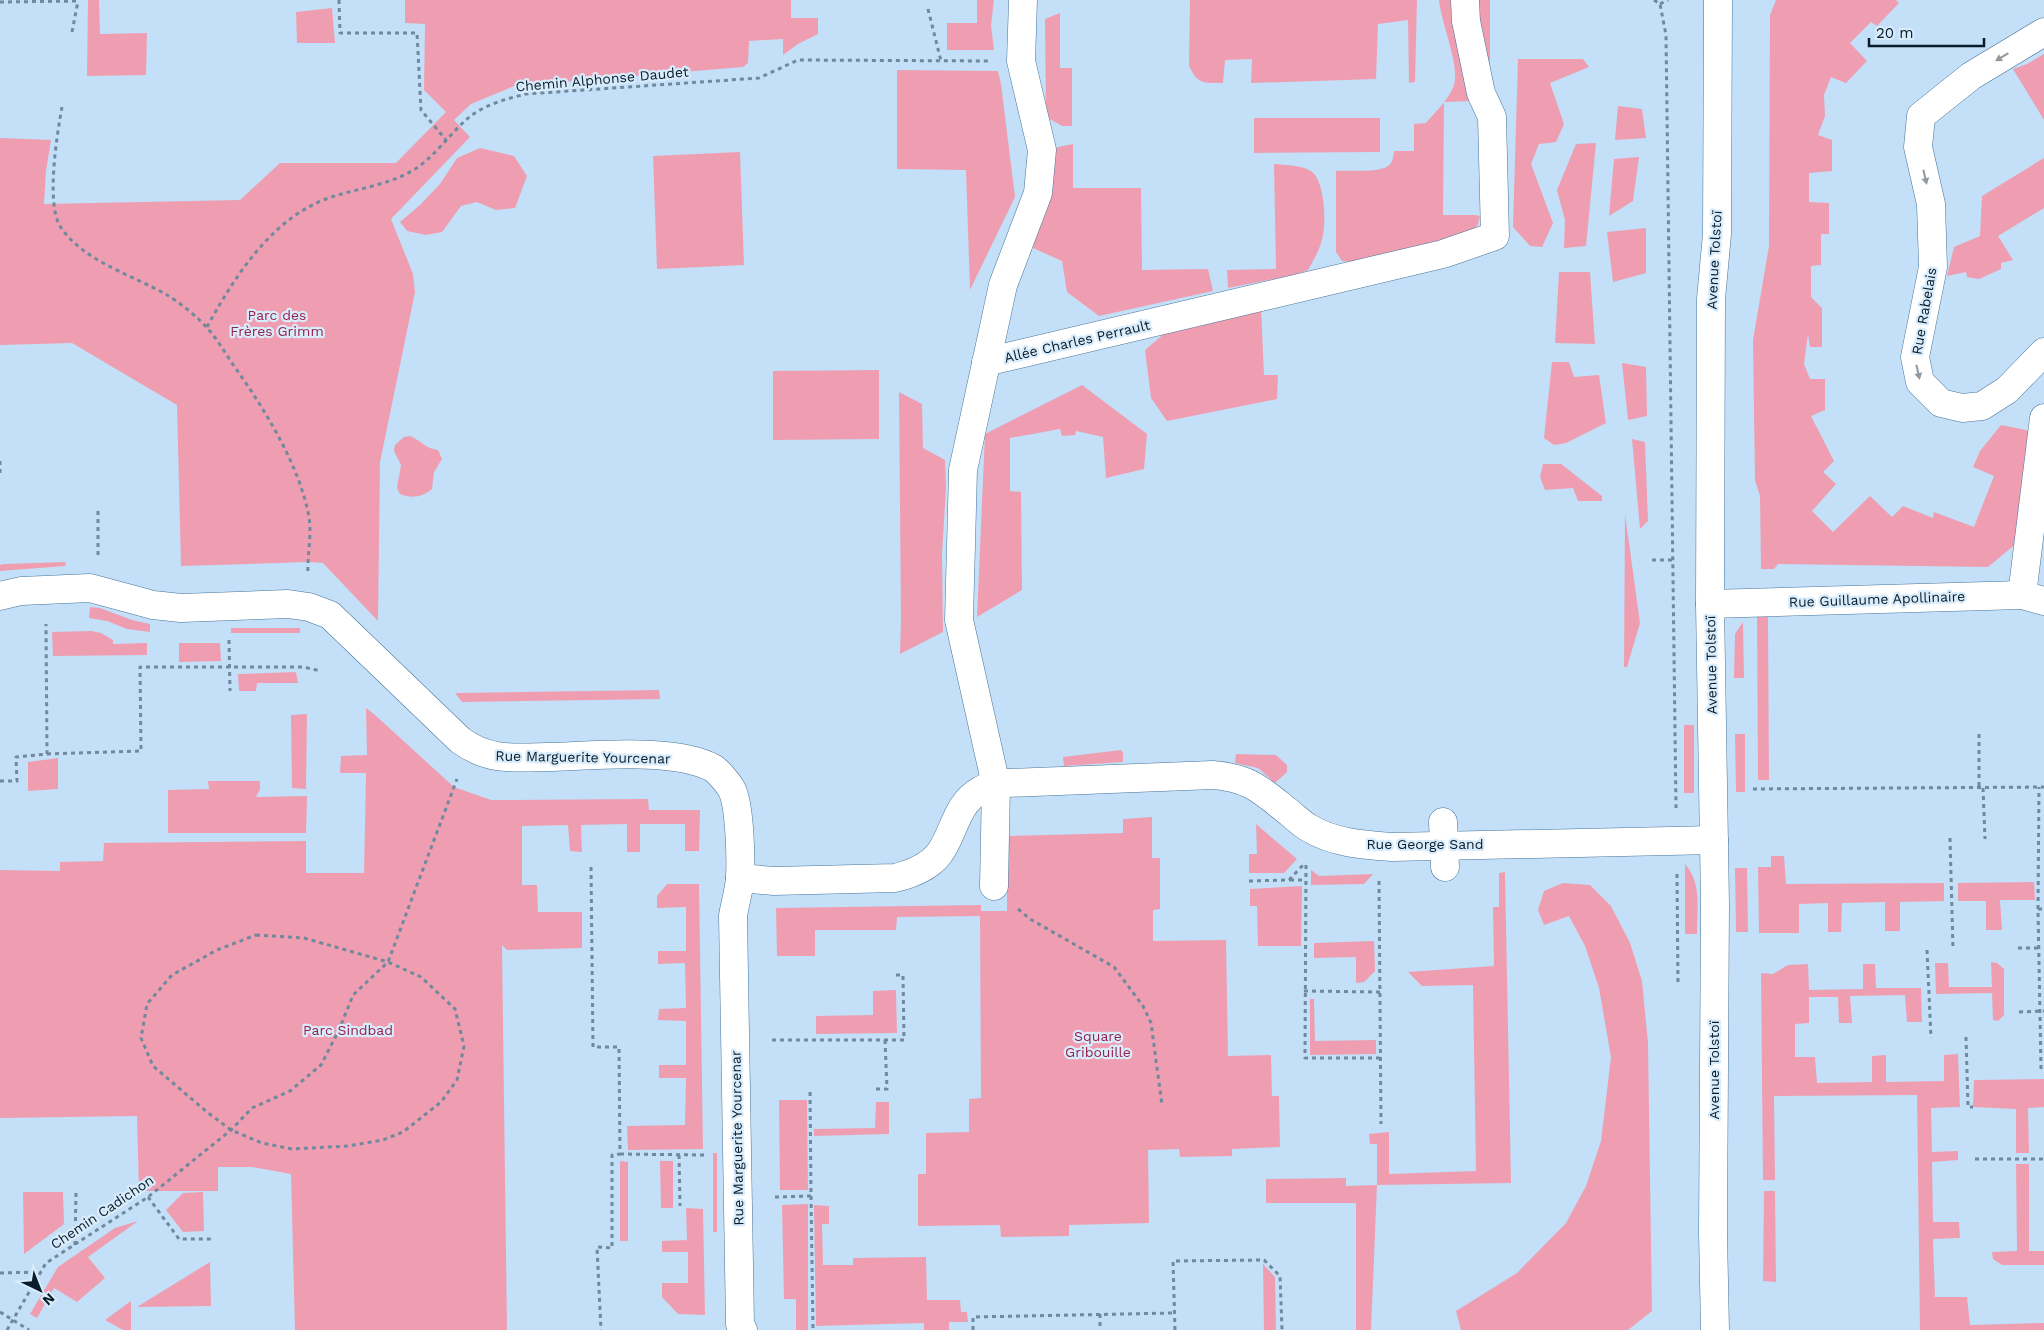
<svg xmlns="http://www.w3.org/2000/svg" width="2044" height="1330" viewBox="0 0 2044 1330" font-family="'Work Sans',sans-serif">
	<rect width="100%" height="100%" fill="#c3e0f8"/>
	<!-- green -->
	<g fill="#ef9eb1">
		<polygon points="88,0 99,0 100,34 147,33 146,75 87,76"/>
		<polygon points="405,0 791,0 791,18 818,18 818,34 798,44 783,55 783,39 749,41 748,63 743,67 514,86 471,104 454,120 470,137 391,219 413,274 415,292 380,462 378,621 323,563 308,562 181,566 177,405 72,343 0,345 0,138 51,140 46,171 44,204 240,200 280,163 396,163 446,112 424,90 425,24 405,23"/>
		<polygon points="977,0 994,0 991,25 994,50 947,50 947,23 977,23"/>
		<path d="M1190 0H1417L1415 82 1409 83 1408 20 1378 24 1376 79 1251 83 1252 59 1225 60 1223 83C1205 83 1198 85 1189 66Z"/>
		<path d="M1439 0H1459L1473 101 1444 102 1443 215H1475L1480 216 1478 224 1472 234 1352 262 1342 261 1336 252V171C1348 170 1379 173 1388 166 1393 163 1393 157 1394 151H1414V124L1426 123C1435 112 1449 100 1454 85 1460 65 1441 23 1439 0Z"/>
		<polygon points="1470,0 1490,0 1490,84"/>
		<polygon points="1776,0 1896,0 1899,3 1877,26 1871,22 1850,43 1867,61 1846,83 1831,77 1824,95 1825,116 1818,135 1832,140 1832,171 1809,173 1809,202 1829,203 1829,234 1821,234 1821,265 1811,266 1811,297 1822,308 1822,347 1810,347 1808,334 1804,364 1810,379 1825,379 1825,410 1811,416 1834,461 1823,472 1836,484 1812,511 1833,532 1870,496 1892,517 1903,506 1933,518 1934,512 1974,527 1994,476 1973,467 1980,451 2001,425 2031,431 2018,542 1988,567 1778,564 1774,569 1761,569 1760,496 1755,480 1753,340 1769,246 1770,15"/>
		<polygon points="332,8 335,43 297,43 296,12"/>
		<polygon points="1060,13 1060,68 1072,68 1072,126 1062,126 1046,117 1045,19"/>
		<polygon points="2044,54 2044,120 2013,69 2027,64"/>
		<polygon points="1518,59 1583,59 1589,67 1550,83 1564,124 1556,142 1539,144 1531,164 1553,223 1542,247 1530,246 1513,227"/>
		<polygon points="897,70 998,71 1001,84 1015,197 970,290 966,170 897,169"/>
		<polygon points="1618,106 1642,109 1646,138 1615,140"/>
		<polygon points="1254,118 1380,118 1380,152 1254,153"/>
		<polygon points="1596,143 1586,246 1564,248 1565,220 1557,190 1576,144"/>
		<polygon points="1073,144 1073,188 1141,188 1142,270 1208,269 1213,291 1099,316 1067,292 1062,261 1033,248 1054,148"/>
		<polygon points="480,148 514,156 527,176 515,208 496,210 477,202 461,206 442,232 426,235 407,231 400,222 420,205 440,184 457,158"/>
		<polygon points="740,152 744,265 657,269 653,156"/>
		<polygon points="1639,157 1633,201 1609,216 1614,159"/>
		<polygon points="2044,158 2044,208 1998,236 2013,260 2001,263 2001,269 1979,279 1967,277 1966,272 1947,276 1954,247 1980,236 1982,196"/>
		<path d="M1274 164C1285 165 1299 165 1309 170 1325 177 1326 220 1323 235 1321 248 1314 259 1308 270L1294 275 1228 288 1227 270 1276 269Z"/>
		<polygon points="1646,228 1646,273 1613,282 1607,232"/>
		<polygon points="1559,272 1590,272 1595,344 1555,343"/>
		<polygon points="1261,306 1264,375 1278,375 1277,399 1167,421 1151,398 1145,350 1180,320"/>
		<polygon points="1552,362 1569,362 1574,377 1599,375 1606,423 1566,443 1554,445 1544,438"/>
		<polygon points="1622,363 1646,367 1647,416 1628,420"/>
		<polygon points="879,370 879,439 773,440 773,371"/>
		<polygon points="1082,385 1147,434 1144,469 1106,478 1103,437 1076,431 1075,435 1062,436 1060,429 1010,438 1010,491 1021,492 1022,590 977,617 985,434"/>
		<polygon points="899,392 922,404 923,448 945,460 946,487 942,555 943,632 900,654 901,619"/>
		<path d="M410 436C422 441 424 448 438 450L442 459 434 472 432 489C422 497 413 499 400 494L397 488 401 465 394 451 395 445 404 437Z"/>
		<polygon points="1632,439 1645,442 1648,521 1640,529"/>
		<polygon points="1543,464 1561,464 1602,496 1602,501 1578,501 1573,488 1545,490 1540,477"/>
		<polygon points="1625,514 1640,623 1627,667 1624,667"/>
		<polygon points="66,562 65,566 0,571 0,565 4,564"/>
		<polygon points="90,607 100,608 132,620 150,624 150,632 127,629 107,621 89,618"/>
		<polygon points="1757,617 1768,617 1769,780 1758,780"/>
		<polygon points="1743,622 1744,678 1734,678 1735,634"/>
		<rect x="231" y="628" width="69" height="5"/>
		<polygon points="91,631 101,633 113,640 113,644 147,643 147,655 53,656 52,632"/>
		<polygon points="179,643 220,643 221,661 179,662"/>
		<polygon points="296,672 298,683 257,683 256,691 239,691 238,674"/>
		<polygon points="659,690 660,699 462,702 455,693"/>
		<polygon points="366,708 375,715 454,787 491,800 648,799 649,810 700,810 699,851 685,851 685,824 640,824 640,852 627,852 627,824 581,825 582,852 570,851 568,825 522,826 522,885 537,885 538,912 582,912 582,948 507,950 502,945 507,1330 295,1330 291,1174 252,1167 218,1167 218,1191 139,1191 137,1116 0,1118 0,870 60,871 60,862 103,861 104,843 306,841 306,873 364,873 366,773 340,773 341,756 367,755"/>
		<polygon points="307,714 306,789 292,788 291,715"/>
		<rect x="1684" y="725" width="10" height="68"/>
		<polygon points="1735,734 1745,734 1745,792 1736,792"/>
		<polygon points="1121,750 1123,753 1123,762 1064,766 1063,757"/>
		<polygon points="1236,754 1276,755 1287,765 1287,772 1275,783 1258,768 1235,763"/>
		<polygon points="58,758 58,789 28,791 28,762"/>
		<polygon points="208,781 260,781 260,789 256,797 307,796 306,833 168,833 168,790 209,789"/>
		<polygon points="1152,817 1152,858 1160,858 1160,909 1153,910 1153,941 1226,940 1228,1056 1271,1055 1272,1096 1279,1096 1280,1147 1232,1149 1232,1156 1180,1157 1179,1149 1148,1150 1149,1223 1069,1225 1069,1236 1001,1237 1000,1225 918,1226 918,1174 926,1174 926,1133 969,1132 969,1099 981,1098 980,916 897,917 896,930 815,930 815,956 777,956 776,908 981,905 981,911 1007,911 1007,836 1123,833 1123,819"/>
		<polygon points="1256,824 1297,859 1284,873 1249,873 1249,854 1257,854"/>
		<polygon points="1771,856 1784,856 1786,884 1944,883 1944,901 1900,902 1900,931 1885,931 1885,902 1842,903 1841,932 1828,932 1828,903 1799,904 1799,933 1759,933 1758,867 1771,867"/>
		<path d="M1685 864C1702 883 1697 909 1697 934H1685Z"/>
		<polygon points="1735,868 1747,868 1748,932 1736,932"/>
		<polygon points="1311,870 1319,876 1373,874 1364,884 1311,885"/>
		<polygon points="1505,872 1511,1183 1377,1185 1371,1330 1356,1330 1356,1203 1266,1203 1266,1179 1346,1178 1346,1186 1377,1185 1377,1144 1370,1144 1369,1134 1389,1132 1389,1174 1476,1171 1473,985 1422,986 1408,972 1494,966 1493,907 1499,907 1499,873"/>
		<polygon points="2034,882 2035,900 2000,900 2002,930 1986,930 1986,901 1958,901 1958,883"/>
		<polygon points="1563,883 1590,885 1611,906 1630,943 1642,981 1648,1043 1652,1311 1628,1330 1461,1330 1456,1311 1517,1273 1566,1223 1586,1186 1601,1141 1611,1057 1599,988 1585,946 1569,916 1544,925 1538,910 1544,891"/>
		<polygon points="667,884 699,884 703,1149 628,1150 627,1126 685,1125 686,1078 659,1078 659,1065 686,1065 686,1021 658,1020 659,1009 686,1008 685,963 658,964 658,951 686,951 686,907 657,908 657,896"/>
		<polygon points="1302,886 1301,946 1258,946 1257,906 1250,906 1250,889"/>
		<polygon points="1374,941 1375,971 1364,982 1356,983 1356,957 1314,958 1314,943"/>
		<polygon points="1991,962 1997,963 2004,969 2004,1015 1998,1021 1993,1020 1992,993 1936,994 1935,963 1948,963 1949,987 1992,987"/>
		<polygon points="1808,964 1809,990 1863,989 1863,964 1875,964 1876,988 1921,988 1922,1022 1907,1022 1905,995 1850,996 1852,1023 1839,1023 1838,997 1809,997 1809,1023 1795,1024 1795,1057 1815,1057 1817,1083 1872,1082 1872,1056 1886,1055 1886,1082 1944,1081 1944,1055 1958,1054 1960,1107 1931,1108 1932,1152 1958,1151 1958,1160 1932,1162 1933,1222 1959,1222 1960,1238 1933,1239 1935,1297 1967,1297 1970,1325 2044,1323 2044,1330 1920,1330 1917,1095 1774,1096 1775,1180 1763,1180 1761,973 1773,974 1788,965"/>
		<polygon points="896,990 897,1033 816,1034 816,1016 873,1015 873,991"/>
		<polygon points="1310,999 1314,999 1315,1041 1376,1040 1376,1054 1310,1055"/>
		<polygon points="2044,1079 2044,1107 2028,1108 2029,1153 2016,1153 2016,1109 1973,1107 1974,1080"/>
		<polygon points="779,1100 807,1100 808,1190 780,1190"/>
		<polygon points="876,1102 889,1102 889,1134 814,1136 814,1129 875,1128"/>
		<rect x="713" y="1153" width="4" height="79"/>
		<polygon points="620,1161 628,1162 628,1241 620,1241"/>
		<polygon points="660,1161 673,1161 673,1208 661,1208"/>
		<polygon points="2016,1164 2029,1164 2029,1251 2044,1251 2044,1265 2002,1265 1993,1259 1992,1252 2017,1251"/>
		<polygon points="1764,1191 1775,1191 1776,1282 1763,1281"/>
		<polygon points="23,1192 63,1192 64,1224 24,1254"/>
		<polygon points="203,1192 204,1231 183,1232 166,1210 183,1193"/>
		<polygon points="808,1204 808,1330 796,1330 796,1299 784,1299 782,1205"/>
		<polygon points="814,1205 829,1206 829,1224 822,1224 823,1265 853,1265 853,1258 926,1257 927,1300 960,1300 961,1312 967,1312 968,1322 949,1322 949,1330 924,1330 924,1323 816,1326"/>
		<polygon points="686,1208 703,1209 705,1315 678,1314 662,1297 662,1283 688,1283 688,1252 662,1252 662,1241 687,1240"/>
		<polygon points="138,1221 88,1257 105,1278 77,1302 54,1288 37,1318 30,1314 58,1267 115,1228"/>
		<polygon points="210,1262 211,1306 137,1307"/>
		<polygon points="1263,1264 1275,1277 1276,1330 1264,1330"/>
		<polygon points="131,1301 131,1330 123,1330 105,1320"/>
	</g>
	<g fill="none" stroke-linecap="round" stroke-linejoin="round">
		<defs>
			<g id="street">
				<polyline points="2044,32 1971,76 1921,116 1918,147 1931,204 1933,267 1915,357 1920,382 1941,403 1962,408 1982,406 2007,390 2044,352"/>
				<polyline points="986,362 1443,254 1495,236 1492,117 1481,93 1466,21 1465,0"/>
				<polyline points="2022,595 2044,418"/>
				<path d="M0 596 21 591 90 588 153 605 181 608 288 604 309 607 330 615 460 740C488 761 514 758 547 757 591 756 674 747 713 768 718 771 727 782 731 788 740 803 741 859 740 878 739 891 735 903 733 916L740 1324 743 1330"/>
				<polyline points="1710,604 2022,595 2044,601"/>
				<polyline points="1443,822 1445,867"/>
				<path d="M740 878 774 881 895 878C911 874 928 868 939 854 955 833 955 804 981 790 988 786 999 784 1007 783L1213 775C1251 778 1262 791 1291 814 1296 818 1302 824 1309 828 1334 843 1363 845 1392 847L1714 840"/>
				<polyline points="994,886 996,785 959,620 963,470 1003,285 1038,193 1042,150 1021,61 1023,0"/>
			</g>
			<polyline id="secondary" points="1715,1330 1713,1233 1715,904 1710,604 1711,299 1717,234 1718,0"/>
		</defs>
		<!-- street casing -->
		<use href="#street" stroke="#477498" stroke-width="29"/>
		<!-- secondary casing -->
		<use href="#secondary" stroke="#477498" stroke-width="29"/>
		<!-- path -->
		<g stroke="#70899c" stroke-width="3" stroke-dasharray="4 4" stroke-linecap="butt">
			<polyline points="339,0 340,33 417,33 421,110 446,140"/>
			<polyline points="1654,0 1660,4 1666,35 1676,808"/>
			<polyline points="0,2 78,1"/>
			<polyline points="1660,4 1668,0"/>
			<polyline points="928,9 941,61"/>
			<polyline points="72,32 78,1"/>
			<path d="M62 107C57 134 46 203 60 226 82 261 133 275 167 295 179 302 199 318 208 329 217 339 224 351 232 363 263 407 299 463 309 517 312 536 307 555 308 574"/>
			<path d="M207 327C234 278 270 220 326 199 356 188 388 186 415 169 434 157 450 134 467 119 483 105 506 99 526 94L759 78 798 60 988 61"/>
			<polyline points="0,473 0,459"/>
			<polyline points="98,555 98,507"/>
			<polyline points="1652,560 1674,560"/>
			<polyline points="229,640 230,691"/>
			<polyline points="1979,734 1979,788"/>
			<polyline points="47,754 141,751 140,667 303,667 321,671"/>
			<polyline points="0,781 17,781 16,757 47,754 46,624"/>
			<polyline points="1983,788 1985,839"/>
			<polyline points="1753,789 2044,787"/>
			<polyline points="1950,838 1953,949"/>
			<polyline points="1306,865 1305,1058 1380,1058"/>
			<polyline points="591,867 593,1047 619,1047 620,1154 612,1155 612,1248 597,1247 601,1330"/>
			<polyline points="1677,874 1678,985"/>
			<polyline points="1290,880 1306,880"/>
			<polyline points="1249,881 1289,880 1304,864"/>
			<polyline points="1379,881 1381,1124"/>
			<polyline points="1018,909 1030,919 1114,967 1143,1006 1151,1023 1162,1105"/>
			<polyline points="2038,909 2039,787"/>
			<polygon points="256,935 304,938 388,962 421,977 455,1009 464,1046 457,1080 441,1102 403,1132 383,1140 348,1146 292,1149 262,1143 231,1130 207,1112 153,1066 141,1038 147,1004 172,975 217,950"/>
			<polyline points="2018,948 2039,948"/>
			<polyline points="1927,950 1931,1038"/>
			<polyline points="1304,991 1380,992"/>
			<polyline points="2019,1012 2044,1011"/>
			<polyline points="1966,1037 1968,1107 1973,1107"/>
			<polyline points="772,1040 904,1040 903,975 896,975"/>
			<polyline points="2041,1069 2038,909 2044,909"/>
			<polyline points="876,1089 887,1089 885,1040"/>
			<polyline points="620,1154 704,1155"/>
			<polyline points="679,1155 680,1206"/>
			<polyline points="1975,1159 2044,1159"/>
			<polyline points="811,1196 813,1330"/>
			<polyline points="148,1197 179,1239 211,1239"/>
			<polyline points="775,1197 811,1196 810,1088"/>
			<polyline points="75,1245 76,1192"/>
			<polyline points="0,1273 41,1272"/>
			<polyline points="0,1312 29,1330"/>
			<polyline points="1100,1314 1100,1330"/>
			<polyline points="7,1330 46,1263 148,1197 231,1130 252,1108 290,1091 321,1065 339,1030 353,995 388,962 457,779"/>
			<polyline points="973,1330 973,1317 1174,1313"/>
			<polyline points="1175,1330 1173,1261 1264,1260 1280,1276 1282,1330"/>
		</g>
		<!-- street -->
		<use href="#street" stroke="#fff" stroke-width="28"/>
		<!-- secondary -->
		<use href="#secondary" stroke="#fff" stroke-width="28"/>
	</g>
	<!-- one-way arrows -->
	<defs><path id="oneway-solid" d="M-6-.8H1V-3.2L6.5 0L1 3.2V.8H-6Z" transform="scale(1.25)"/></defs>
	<g fill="#90999f">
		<use href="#oneway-solid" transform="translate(2002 57) rotate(149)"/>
		<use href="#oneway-solid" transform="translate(1925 177) rotate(77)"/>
		<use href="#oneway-solid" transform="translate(1918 372) rotate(77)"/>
	</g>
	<g text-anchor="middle" stroke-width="4.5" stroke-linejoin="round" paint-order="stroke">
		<!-- street labels -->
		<g font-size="14" fill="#091c2a" stroke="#d9ecfc">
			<text transform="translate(602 79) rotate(-5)" y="5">Chemin Alphonse Daudet</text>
			<text transform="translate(1714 260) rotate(-87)" y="5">Avenue Tolstoï</text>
			<text transform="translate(1924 311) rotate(-80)" y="5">Rue Rabelais</text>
			<text transform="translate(1077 341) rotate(-13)" y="5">Allée Charles Perrault</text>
			<text transform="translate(1877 599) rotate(-2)" y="5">Rue Guillaume Apollinaire</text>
			<text transform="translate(1711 665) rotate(-91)" y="5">Avenue Tolstoï</text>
			<text transform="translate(583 757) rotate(1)" y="5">Rue Marguerite Yourcenar</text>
			<text x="1425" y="849">Rue George Sand</text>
			<text transform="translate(1714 1070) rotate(-90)" y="5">Avenue Tolstoï</text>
			<text transform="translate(737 1138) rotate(-91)" y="5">Rue Marguerite Yourcenar</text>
			<text transform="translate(102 1212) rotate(-34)" y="5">Chemin Cadichon</text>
		</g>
		<!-- park labels -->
		<g font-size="14" fill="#96214c" stroke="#d9ecfc">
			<text x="277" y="320">Parc des<tspan x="277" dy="16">Frères Grimm</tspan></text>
			<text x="348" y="1035">Parc Sindbad</text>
			<text x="1098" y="1041">Square<tspan x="1098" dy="16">Gribouille</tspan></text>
		</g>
	</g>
	<!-- north arrow -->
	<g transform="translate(40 1290) rotate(137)" stroke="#d9ecfc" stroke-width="4" paint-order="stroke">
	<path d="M0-4L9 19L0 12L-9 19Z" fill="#091c2a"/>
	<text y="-8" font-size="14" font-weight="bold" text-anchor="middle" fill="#091c2a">N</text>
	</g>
	<!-- scale -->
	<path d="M1869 38v8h115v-8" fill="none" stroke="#091c2a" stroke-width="2.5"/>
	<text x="1876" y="38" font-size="15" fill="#091c2a" stroke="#d9ecfc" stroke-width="4" paint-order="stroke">20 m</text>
</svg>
